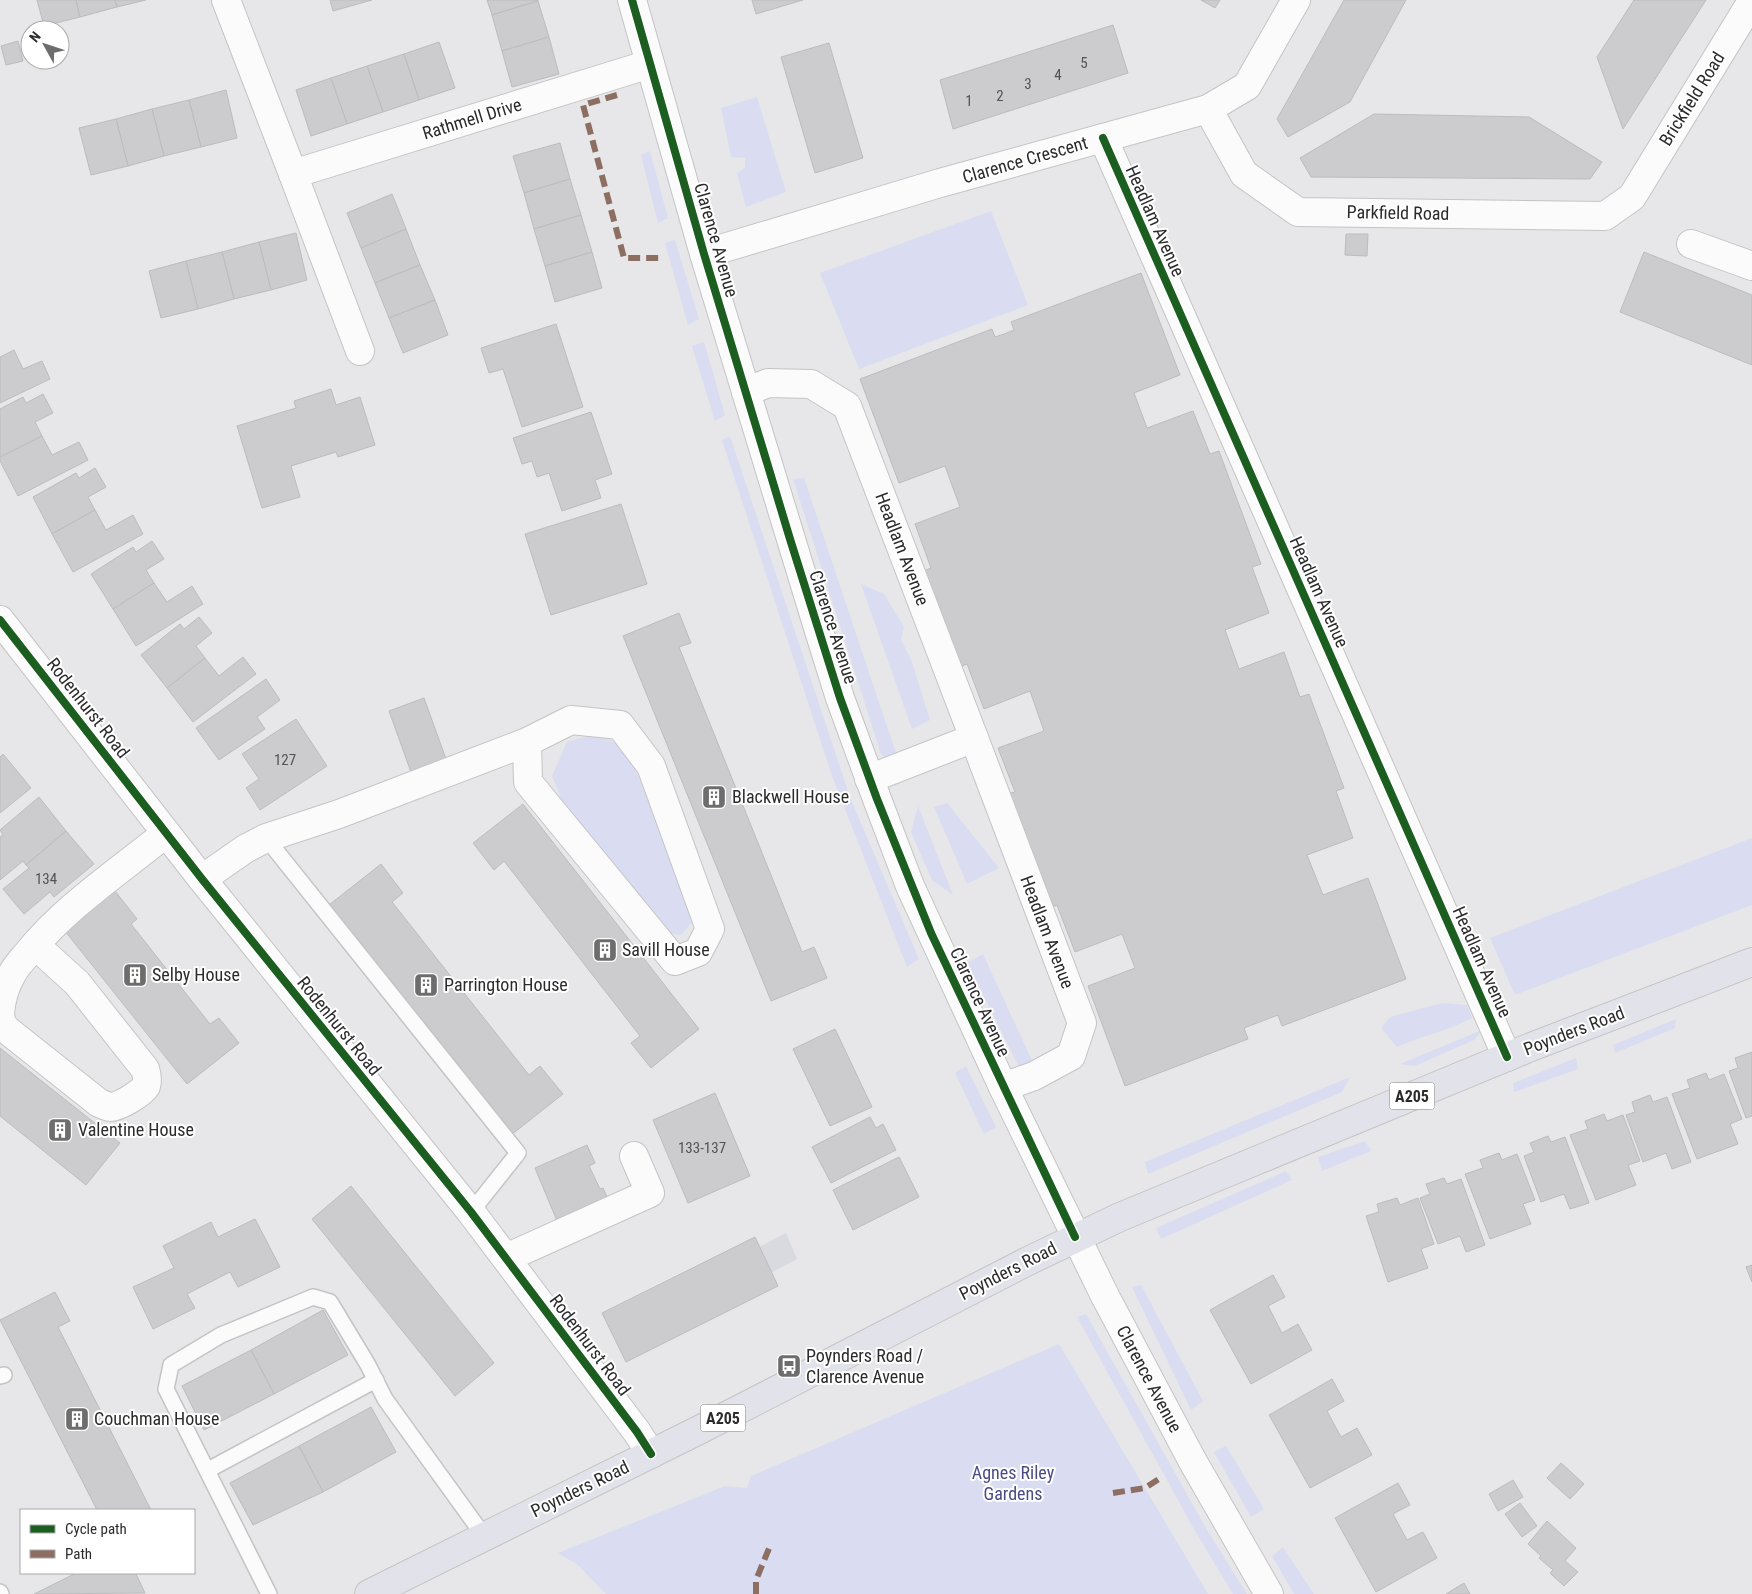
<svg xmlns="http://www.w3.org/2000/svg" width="1752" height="1594" viewBox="0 0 1752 1594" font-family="'Roboto Condensed',sans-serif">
	<rect width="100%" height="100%" fill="#e7e7e9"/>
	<!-- built -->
	<polygon fill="#d9d9e0" points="786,1233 797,1259 771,1273 759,1247"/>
	<!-- green -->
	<g fill="#dadcf1">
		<polygon points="757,97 786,192 746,207 737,174 745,167 745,158 731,157 721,108"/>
		<polygon points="650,151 668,218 658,223 641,155"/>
		<polygon points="991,211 1028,305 859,369 820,273"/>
		<polygon points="675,240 699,319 688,325 665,243"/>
		<polygon points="704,342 725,415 715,421 692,346"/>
		<polygon points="730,436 851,800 919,959 907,967 832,776 722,440"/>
		<polygon points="804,478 901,768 881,754 793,479"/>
		<polygon points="861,584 884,594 904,627 901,640 911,659 930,720 912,729"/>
		<polygon points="593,734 614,742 627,750 698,915 681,935 667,933 565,809 552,776 567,742"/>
		<polygon points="947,803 999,868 967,884 934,807"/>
		<polygon points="918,806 953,895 932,880 911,832"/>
		<polygon points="1752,838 1752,905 1515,995 1490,938"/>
		<polygon points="983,954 1034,1065 1021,1071 967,963"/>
		<path d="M1442 1003 1467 1005 1472 1018C1448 1031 1421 1036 1397 1047L1381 1028 1390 1017Z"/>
		<polygon points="1676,1019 1675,1028 1615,1053 1613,1045"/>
		<polygon points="1482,1030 1474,1040 1415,1066 1400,1064"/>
		<polygon points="1576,1058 1578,1069 1514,1092 1513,1083"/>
		<polygon points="966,1066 996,1127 984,1134 955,1073"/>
		<polygon points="1350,1077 1342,1092 1148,1174 1145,1162"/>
		<polygon points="1365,1141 1371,1151 1322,1171 1318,1157"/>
		<polygon points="1286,1171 1292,1180 1161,1239 1156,1228"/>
		<polygon points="1141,1285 1203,1401 1191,1410 1132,1287"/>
		<polygon points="1086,1314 1207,1530 1247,1594 1233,1594 1194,1529 1077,1317"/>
		<polygon points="1059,1344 1208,1594 606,1594 578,1565 558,1553 725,1486 747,1488 751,1476"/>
		<polygon points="1226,1446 1264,1509 1251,1517 1214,1452"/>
		<polygon points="1283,1547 1314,1594 1294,1594 1272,1556"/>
	</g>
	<!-- building -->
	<g fill="#ccccce" stroke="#bbbcbd">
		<polygon points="37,0 76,0 80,17 44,26"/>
		<polygon points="76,0 115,0 117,7 80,17"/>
		<polygon points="115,0 146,0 117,7"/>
		<polygon points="330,0 372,0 333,11"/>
		<polygon points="487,0 538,0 538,1 492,15"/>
		<polygon points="752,0 803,0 756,14"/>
		<polygon points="1201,0 1220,0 1215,8"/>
		<polygon points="1344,0 1406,0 1350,102 1288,137 1277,119"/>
		<polygon points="1634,0 1706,0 1623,129 1597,57"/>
		<polygon points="538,1 549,37 502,51 492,15"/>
		<polygon points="1113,25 1128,73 953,129 940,80"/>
		<polygon points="549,37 559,74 512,87 502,51"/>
		<polygon points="18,41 23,61 6,65 1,46"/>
		<polygon points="439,42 455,88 419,100 404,54"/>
		<polygon points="829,43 863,158 815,173 781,57"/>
		<polygon points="404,54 419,100 383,112 367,66"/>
		<polygon points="367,66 383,112 347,124 331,78"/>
		<polygon points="331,78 347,124 311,136 296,90"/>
		<polygon points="226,90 237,138 201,147 189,100"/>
		<polygon points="189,100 201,147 164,156 152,109"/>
		<polygon points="152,109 164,156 128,166 116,119"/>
		<polygon points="1374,114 1529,117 1602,162 1590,179 1311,177 1300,158"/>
		<polygon points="116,119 128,166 91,175 79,128"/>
		<polygon points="560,143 570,179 524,193 513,156"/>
		<polygon points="570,179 581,215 534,229 524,193"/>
		<polygon points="392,194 406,229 361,248 347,213"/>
		<polygon points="581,215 592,252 545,266 534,229"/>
		<polygon points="406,229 420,265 375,283 361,248"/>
		<polygon points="296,233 307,280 271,290 259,242"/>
		<polygon points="1346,234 1368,234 1367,256 1345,255"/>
		<polygon points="259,242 271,290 234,299 222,252"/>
		<polygon points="222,252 234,299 198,309 186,261"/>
		<polygon points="592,252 602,288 555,302 545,266"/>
		<polygon points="1644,252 1752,295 1752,365 1620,312"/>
		<polygon points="186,261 198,309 161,318 149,271"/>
		<polygon points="420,265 435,300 389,318 375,283"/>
		<polygon points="1141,273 1180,375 1134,393 1147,428 1193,411 1210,454 1219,451 1261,564 1252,567 1269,613 1225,630 1239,669 1284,652 1300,697 1309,694 1344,788 1336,791 1353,838 1307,855 1323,895 1368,878 1406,979 1282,1026 1278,1015 1244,1028 1248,1039 1125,1086 1088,986 1135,968 1122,934 1075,952 1057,905 1050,908 1007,794 1015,792 998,748 1044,731 1030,691 984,709 967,664 960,667 924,571 931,568 915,524 960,507 945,466 899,483 860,379 992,329 995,337 1004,334 1014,330 1011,322"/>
		<polygon points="435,300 448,335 403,353 389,318"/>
		<polygon points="556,324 583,407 522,427 503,369 489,373 481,348"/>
		<polygon points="14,350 23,369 42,361 50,379 0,403 0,357"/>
		<polygon points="331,389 336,405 360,397 375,445 338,457 336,452 291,466 300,497 262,508 237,426 296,408 294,401"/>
		<polygon points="43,394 53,413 35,422 42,436 0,457 0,409 23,397 26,403"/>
		<polygon points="591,412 612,474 595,480 601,498 562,511 549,473 537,477 532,461 522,464 513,438"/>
		<polygon points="42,436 52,455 79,442 88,460 18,496 0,461 0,457"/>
		<polygon points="95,468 106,487 88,497 95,510 52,534 33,497 76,473 79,478"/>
		<polygon points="621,504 647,584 551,615 525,534"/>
		<polygon points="95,510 106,530 133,515 143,534 73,572 52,534"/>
		<polygon points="152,541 164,559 146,570 154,583 113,609 91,574 133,547 136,552"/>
		<polygon points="154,583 167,602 192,586 203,604 136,646 113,609"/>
		<polygon points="679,613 691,643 679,647 802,952 814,947 827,978 771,1001 623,636"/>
		<polygon points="199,617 212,633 196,646 205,658 167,688 141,655 180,624 184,629"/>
		<polygon points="243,657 256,674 193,722 167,688 205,658 219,676"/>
		<polygon points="266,679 280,700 257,717 265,729 219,760 196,728"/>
		<polygon points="424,698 446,759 411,772 389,711"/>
		<polygon points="296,719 327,766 260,810 246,788 259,779 242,754"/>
		<polygon points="3,754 31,788 0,813 0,757"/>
		<polygon points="39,797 66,831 26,865 23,861 0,880 0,837 3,835 0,830"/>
		<polygon points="523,804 699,1029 651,1068 631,1043 640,1036 504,861 494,870 473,843"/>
		<polygon points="66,831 94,864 54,897 50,892 24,914 3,889 29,868 26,865"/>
		<polygon points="381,864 403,893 392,902 529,1075 540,1066 563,1094 511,1135 329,905"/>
		<polygon points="115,891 137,919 131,924 210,1024 219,1018 239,1043 187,1084 65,931"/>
		<polygon points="835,1029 872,1107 830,1126 793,1049"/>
		<polygon points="0,1048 120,1143 86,1185 0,1116"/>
		<polygon points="1752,1052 1752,1116 1746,1118 1729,1071 1738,1068 1735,1058"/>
		<polygon points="1706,1073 1709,1080 1724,1074 1742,1119 1730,1124 1738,1144 1697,1159 1672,1094 1690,1088 1687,1080"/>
		<polygon points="715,1093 750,1176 688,1203 653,1120"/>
		<polygon points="1650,1095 1653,1102 1667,1097 1691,1162 1672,1169 1666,1153 1643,1162 1626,1115 1635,1112 1632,1102"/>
		<polygon points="1604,1114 1607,1121 1623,1115 1640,1161 1628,1165 1636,1185 1596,1200 1570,1135 1588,1129 1585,1121"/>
		<polygon points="870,1117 876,1128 883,1124 896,1150 831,1183 812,1147"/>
		<polygon points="1548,1136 1551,1142 1565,1137 1589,1203 1570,1209 1564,1194 1541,1202 1524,1156 1534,1152 1530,1143"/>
		<polygon points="587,1145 595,1163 589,1166 600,1189 603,1188 611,1206 560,1228 535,1168"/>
		<polygon points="1499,1153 1502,1160 1517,1154 1535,1200 1523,1204 1531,1224 1490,1239 1465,1174 1483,1168 1480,1160"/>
		<polygon points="899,1157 919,1197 853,1230 833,1190"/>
		<polygon points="1444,1178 1447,1184 1461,1179 1485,1245 1466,1252 1460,1236 1438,1244 1420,1198 1430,1194 1426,1184"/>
		<polygon points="351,1186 494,1363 455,1396 312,1219"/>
		<polygon points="1397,1198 1400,1205 1418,1198 1434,1244 1421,1249 1428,1268 1388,1282 1366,1216 1379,1212 1377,1204"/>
		<polygon points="255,1219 280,1267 238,1287 230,1272 187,1294 195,1308 153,1329 133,1287 174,1268 163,1246 211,1222 218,1237"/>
		<polygon points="755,1237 778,1286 626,1362 602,1313"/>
		<polygon points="1752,1265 1752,1282 1746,1267"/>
		<polygon points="1273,1275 1285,1297 1268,1306 1282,1333 1298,1324 1312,1350 1251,1384 1210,1310"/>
		<polygon points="55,1292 70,1321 58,1327 151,1510 97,1510 0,1320"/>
		<polygon points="323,1310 348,1355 274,1394 251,1350"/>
		<polygon points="251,1350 274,1394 204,1430 182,1386"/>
		<polygon points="1332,1379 1344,1401 1327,1411 1341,1437 1357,1428 1372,1455 1310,1488 1269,1415"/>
		<polygon points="371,1407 396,1452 323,1492 299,1446"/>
		<polygon points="299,1446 323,1492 253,1525 230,1483"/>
		<polygon points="1561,1463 1584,1484 1570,1499 1547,1478"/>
		<polygon points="1513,1480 1523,1497 1498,1511 1489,1494"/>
		<polygon points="1398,1483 1410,1505 1393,1514 1407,1540 1423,1532 1437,1558 1376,1592 1335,1518"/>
		<polygon points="1520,1503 1537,1526 1522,1537 1505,1514"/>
		<polygon points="1547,1521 1576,1548 1565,1561 1578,1572 1564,1586 1550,1573 1553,1570 1539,1558 1541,1556 1528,1544"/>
		<polygon points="76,1573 138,1573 136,1574 145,1593 34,1594"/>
		<polygon points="1464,1583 1470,1594 1446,1594"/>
	</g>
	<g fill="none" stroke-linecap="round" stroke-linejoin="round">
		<defs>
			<g id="lane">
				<polyline points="266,838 518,1153 471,1212"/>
				<polyline points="0,1376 4,1375"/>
				<polyline points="208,1470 376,1380"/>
				<polyline points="0,1592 1,1594"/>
				<polyline points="269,1594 166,1389 171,1365 221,1335 313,1297 330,1302 368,1365 385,1399 484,1536"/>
			</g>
			<g id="street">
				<polyline points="226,0 293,174 650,64"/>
				<polyline points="632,0 704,254 819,631 840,698 877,799 910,886 1003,1087 1105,1296 1192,1460 1269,1594"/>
				<polyline points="1208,109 1244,174 1298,212 1605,216 1632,197 1752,1"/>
				<polyline points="1103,138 1507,1057"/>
				<polyline points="293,174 360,351"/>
				<polyline points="1691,244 1752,266"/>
				<polyline points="704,254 940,183 1208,109 1247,86 1296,0"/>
				<polyline points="746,392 768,383 811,384 847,406 974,738 869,779"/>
				<polyline points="0,620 202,879 471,1212 637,1432 651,1454"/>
				<polyline points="974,738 1082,1023 1071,1056 1034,1076 1003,1087"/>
				<polyline points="202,879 245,849 266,838 339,814 527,742 571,720 620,725 651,766 710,929 698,952 675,961 528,782 527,742"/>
				<path d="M0 1014C1 1000 5 986 12 974 16 966 23 959 28 953 67 905 120 871 166 833"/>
				<path d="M0 1015 2 1024 7 1030 99 1103C102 1104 107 1107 111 1107 119 1107 142 1093 146 1086 148 1080 147 1075 145 1069L77 983 35 945"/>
				<polyline points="506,1258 650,1193 634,1156"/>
			</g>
			<polyline id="highway" points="369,1594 701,1429 1030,1260 1120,1217 1531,1047 1752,962"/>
		</defs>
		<!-- lane casing -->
		<use href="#lane" stroke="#c4c4c6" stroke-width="18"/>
		<!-- street casing -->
		<use href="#street" stroke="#c4c4c6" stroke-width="30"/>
		<!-- highway casing -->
		<use href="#highway" stroke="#c4c4c5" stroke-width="30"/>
		<!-- lane -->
		<use href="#lane" stroke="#fbfbfc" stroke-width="15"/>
		<!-- street -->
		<use href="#street" stroke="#fbfbfc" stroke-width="28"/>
		<!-- highway -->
		<use href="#highway" stroke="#e2e2eb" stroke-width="28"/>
		<!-- quiet -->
		<g stroke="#8d6e63" stroke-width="6" stroke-dasharray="12 6" stroke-linecap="butt">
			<polyline points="617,95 583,105 624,258 662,258"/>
			<polyline points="1113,1493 1145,1488 1159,1479"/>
			<polyline points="756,1594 756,1580 770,1546"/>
		</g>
		<defs>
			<g id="cycleway">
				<polyline points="632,0 704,254 790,539 840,698 877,799 931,933 1075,1237"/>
				<polyline points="1103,138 1507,1057"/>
				<polyline points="0,620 202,879 471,1212 637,1432 651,1454"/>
			</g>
		</defs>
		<!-- cycleway casing -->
		<use href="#cycleway" stroke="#fff" stroke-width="11"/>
		<!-- cycleway -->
		<use href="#cycleway" stroke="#1b5e20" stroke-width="8"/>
	</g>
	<!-- icons -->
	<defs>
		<symbol id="building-square" viewBox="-11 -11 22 22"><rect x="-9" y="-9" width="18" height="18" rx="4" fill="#6d6d6e" stroke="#fff"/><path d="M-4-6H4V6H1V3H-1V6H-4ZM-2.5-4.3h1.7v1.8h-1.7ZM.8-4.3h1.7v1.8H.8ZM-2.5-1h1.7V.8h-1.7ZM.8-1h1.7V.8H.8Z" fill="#fff"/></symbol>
		<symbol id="bus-square" viewBox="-11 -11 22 22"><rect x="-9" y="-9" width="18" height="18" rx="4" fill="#6d6d6e" stroke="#fff"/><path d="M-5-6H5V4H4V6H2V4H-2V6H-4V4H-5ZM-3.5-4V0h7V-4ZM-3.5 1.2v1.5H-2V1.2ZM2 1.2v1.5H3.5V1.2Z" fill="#fff"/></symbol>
	</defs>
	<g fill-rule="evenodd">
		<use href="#building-square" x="700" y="783" width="28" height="28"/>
		<use href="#building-square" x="591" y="936" width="28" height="28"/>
		<use href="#building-square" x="121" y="961" width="28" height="28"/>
		<use href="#building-square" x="412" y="971" width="28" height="28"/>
		<use href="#building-square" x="46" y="1116" width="28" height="28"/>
		<use href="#bus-square" x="775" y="1352" width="28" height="28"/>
		<use href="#building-square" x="63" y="1405" width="28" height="28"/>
	</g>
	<g text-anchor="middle" stroke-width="4" stroke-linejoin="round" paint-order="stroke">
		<!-- number labels -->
		<g font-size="15" fill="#535354">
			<text x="1084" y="68">5</text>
			<text x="1058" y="80">4</text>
			<text x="1028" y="89">3</text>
			<text x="1000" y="101">2</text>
			<text x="969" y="106">1</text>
			<text x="285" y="765">127</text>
			<text x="46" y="884">134</text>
			<text x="702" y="1153">133-137</text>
		</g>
		<!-- shield labels -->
		<g fill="#fff" stroke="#6b6b6b" stroke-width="1">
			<rect x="1389.5" y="1082.5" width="45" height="27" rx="4"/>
			<rect x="700.5" y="1404.5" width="45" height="27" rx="4"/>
		</g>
		<g font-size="16" font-weight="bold" fill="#2b2b2c">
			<text x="1412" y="1102">A205</text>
			<text x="723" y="1424">A205</text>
		</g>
		<!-- street labels -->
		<g font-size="18" fill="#2b2b2c" stroke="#fff">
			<text transform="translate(1692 99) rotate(-58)" y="6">Brickfield Road</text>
			<text transform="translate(472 119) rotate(-17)" y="6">Rathmell Drive</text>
			<text transform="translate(1025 160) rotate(-16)" y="6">Clarence Crescent</text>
			<text transform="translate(1398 213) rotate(1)" y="6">Parkfield Road</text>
			<text transform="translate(1155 221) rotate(66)" y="6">Headlam Avenue</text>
			<text transform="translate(716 240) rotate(74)" y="6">Clarence Avenue</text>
			<text transform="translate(902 549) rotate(69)" y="6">Headlam Avenue</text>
			<text transform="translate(1319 592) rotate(66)" y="6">Headlam Avenue</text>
			<text transform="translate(833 627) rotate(72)" y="6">Clarence Avenue</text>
			<text transform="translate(88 708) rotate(52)" y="6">Rodenhurst Road</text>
			<text transform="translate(1047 932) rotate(69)" y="6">Headlam Avenue</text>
			<text transform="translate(1482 962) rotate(66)" y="6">Headlam Avenue</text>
			<text transform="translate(980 1002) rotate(65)" y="6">Clarence Avenue</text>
			<text transform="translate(339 1026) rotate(51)" y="6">Rodenhurst Road</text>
			<text transform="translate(1574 1031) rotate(-21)" y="6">Poynders Road</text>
			<text transform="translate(1008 1271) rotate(-27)" y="6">Poynders Road</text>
			<text transform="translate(590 1345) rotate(53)" y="6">Rodenhurst Road</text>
			<text transform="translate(1149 1379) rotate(62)" y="6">Clarence Avenue</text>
			<text transform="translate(580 1489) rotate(-26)" y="6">Poynders Road</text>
		</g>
		<!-- poi labels -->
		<g font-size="18" fill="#2b2b2c" stroke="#fff" text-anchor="start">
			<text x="732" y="803">Blackwell House</text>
			<text x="622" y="956">Savill House</text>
			<text x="152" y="981">Selby House</text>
			<text x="444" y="991">Parrington House</text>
			<text x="78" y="1136">Valentine House</text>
			<text x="806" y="1362">Poynders Road /<tspan x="806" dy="21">Clarence Avenue</tspan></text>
			<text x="94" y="1425">Couchman House</text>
		</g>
		<!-- park labels -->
		<g font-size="18" fill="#4b4a87" stroke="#fff">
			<text x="1013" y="1479">Agnes Riley<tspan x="1013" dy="21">Gardens</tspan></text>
		</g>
	</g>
	<!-- legend -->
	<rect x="20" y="1509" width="175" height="65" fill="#ffffff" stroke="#aaaaab"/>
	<rect x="30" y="1525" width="25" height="8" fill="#1b5e20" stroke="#aaaaab"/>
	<text x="65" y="1534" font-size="15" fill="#2b2b2c">Cycle path</text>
	<rect x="30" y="1550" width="25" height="8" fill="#8d6e63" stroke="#aaaaab"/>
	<text x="65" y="1559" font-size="15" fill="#2b2b2c">Path</text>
	<!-- north arrow -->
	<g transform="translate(45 45) rotate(310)"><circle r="24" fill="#ffffff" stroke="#aaaaab"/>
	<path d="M0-4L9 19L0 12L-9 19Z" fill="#6d6d6e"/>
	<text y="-8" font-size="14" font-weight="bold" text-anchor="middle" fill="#2b2b2c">N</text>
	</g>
</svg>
